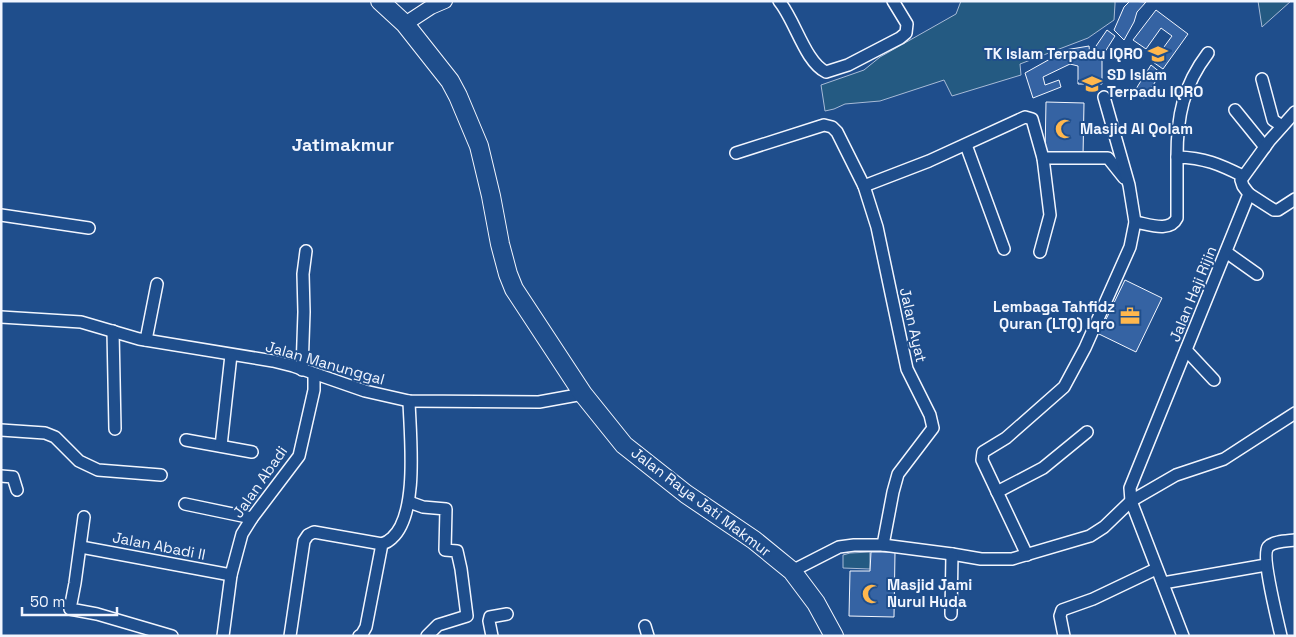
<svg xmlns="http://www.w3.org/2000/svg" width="1296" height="637" viewBox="0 0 1296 637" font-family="'Space Grotesk',sans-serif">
	<rect width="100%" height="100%" fill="#1f4e8c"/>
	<!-- green -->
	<g fill="#245a82" stroke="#a8bbd7">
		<polygon points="961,1 1115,1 1115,4 1114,20 1088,38 1020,64 1021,75 952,96 944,80 880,101 845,104 834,109 825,111 821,85 864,70 880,57 956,14"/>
		<polygon points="1258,1 1291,1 1262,27"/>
		<polygon points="870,552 870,569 843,568 843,555 850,553"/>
	</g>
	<!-- building -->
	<g fill="#3563a3" stroke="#f2f6ff">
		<polygon points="1130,1 1146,2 1137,12 1134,22 1124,40 1114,30 1124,7"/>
		<polygon points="1156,10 1188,34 1163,69 1153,62 1172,36 1161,28 1146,49 1133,40"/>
		<polygon points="1107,30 1115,36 1103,55 1094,49"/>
		<polygon points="1089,46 1090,56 1098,54 1102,59 1102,84 1078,84 1078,66 1070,64 1043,77 1045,85 1059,80 1061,87 1033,98 1025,73 1059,54 1059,51"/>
		<polygon points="1151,65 1161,73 1144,99 1134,92"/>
		<polygon points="1046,102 1084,103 1083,156 1045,155"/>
		<polygon points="1125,280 1162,298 1136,352 1099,334"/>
		<polygon points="871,552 895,552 894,617 849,616 850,571 870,571"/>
	</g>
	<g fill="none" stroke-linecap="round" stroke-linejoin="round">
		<defs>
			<g id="minor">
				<path d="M779 1C795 20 805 62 826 72L848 65 900 38 906 33 907 24 893 1"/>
				<polyline points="1262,79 1273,120 1282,126"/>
				<polyline points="1235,110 1265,147"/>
				<polyline points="966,145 1004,249"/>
				<polyline points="736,153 824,125 832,127 837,132 864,186 877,227 907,369 930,415 933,428 898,474 893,492 883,545"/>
				<path d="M1177 157C1177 116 1183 86 1208 53"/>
				<polyline points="1043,158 1108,158 1124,178"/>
				<polyline points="864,186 929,161 1025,117 1032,119 1043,158 1050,215 1040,252"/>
				<polyline points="1249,194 1274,210 1278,210 1295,199"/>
				<polyline points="1,215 89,228"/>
				<path d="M1135 222C1148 224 1170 233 1177 218V157C1205 158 1219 164 1243 176"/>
				<polyline points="1226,252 1257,274"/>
				<polyline points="1,317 81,322 139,339 273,361 293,366 365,391 409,401 539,402 583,394"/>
				<polyline points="113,331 115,429"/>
				<polyline points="146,340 157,284"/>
				<polyline points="1186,350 1214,380"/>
				<polyline points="302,370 304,312 303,274 306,251"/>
				<polyline points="1,430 45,433 55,437 79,461 98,470 161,475"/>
				<polyline points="186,440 252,452"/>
				<polyline points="221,446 231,355"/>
				<polyline points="1,476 13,477 17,490"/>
				<polyline points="997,492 1043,468 1087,432"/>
				<polyline points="409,502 423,507 446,509 445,550 457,551 461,569 467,616 438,625 427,636"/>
				<polyline points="185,504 252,518"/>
				<polyline points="84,517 75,583 70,609 97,614 172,636"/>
				<polyline points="81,547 231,575"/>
				<polyline points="1027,555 982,460 983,452 1006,438 1064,387 1085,348 1130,247 1135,222 1129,185 1104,97"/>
				<polyline points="792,571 839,547 854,545 883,545 952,554 981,559 1012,559 1090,536 1104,527 1131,501 1176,475 1224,459 1295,413"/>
				<polyline points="1163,583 1266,565"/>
				<polyline points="951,614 952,554"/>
				<polyline points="645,626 648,636"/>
				<polyline points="223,636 231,575 242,534 252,518 299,456 314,390 314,374"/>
				<polyline points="290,636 304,541 308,535 314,532 382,544"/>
				<path d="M359 636 362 634 366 627 382 544C385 543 389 541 392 538 419 514 410 435 409 401"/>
				<polyline points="492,636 489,621 490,617 507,614"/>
				<polyline points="1064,636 1060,616 1062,610 1093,599 1156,569"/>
				<polyline points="1183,636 1131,501 1130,488 1249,194 1243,186 1241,180 1270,140 1295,112"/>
				<path d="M1281 636C1278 622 1261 556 1268 547 1273 541 1288 541 1295 540"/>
			</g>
			<polyline id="tertiary" points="405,24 431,7 445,1"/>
			<polyline id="primary" points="380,1 405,24 450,81 458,96 479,146 491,196 500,244 508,274 514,289 583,394 624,445 686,494 754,540 792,571 816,603 834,636"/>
		</defs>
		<!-- minor casing -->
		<use href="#minor" stroke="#f2f6ff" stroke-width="14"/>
		<!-- tertiary casing -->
		<use href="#tertiary" stroke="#f2f6ff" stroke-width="16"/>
		<!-- primary casing -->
		<use href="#primary" stroke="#f2f6ff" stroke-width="20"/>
		<!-- minor -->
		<use href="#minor" stroke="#1f4e8c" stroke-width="11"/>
		<!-- tertiary -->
		<use href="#tertiary" stroke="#1f4e8c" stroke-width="14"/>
		<!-- primary -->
		<use href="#primary" stroke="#1f4e8c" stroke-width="18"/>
	</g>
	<!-- icons -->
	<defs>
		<symbol id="school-bare" viewBox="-9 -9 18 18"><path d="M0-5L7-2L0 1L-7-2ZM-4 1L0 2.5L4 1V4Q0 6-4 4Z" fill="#ffb74d" stroke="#1f4e8c" stroke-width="2.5" paint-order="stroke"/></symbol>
		<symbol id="mosque-bare" viewBox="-9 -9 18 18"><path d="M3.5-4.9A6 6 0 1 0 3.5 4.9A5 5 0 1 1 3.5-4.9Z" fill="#ffb74d" stroke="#1f4e8c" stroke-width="2.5" paint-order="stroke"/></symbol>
		<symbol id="office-bare" viewBox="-9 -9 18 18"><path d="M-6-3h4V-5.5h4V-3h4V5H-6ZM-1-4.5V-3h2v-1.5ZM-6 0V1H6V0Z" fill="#ffb74d" stroke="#1f4e8c" stroke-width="2.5" paint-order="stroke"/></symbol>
	</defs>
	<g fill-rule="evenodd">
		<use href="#school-bare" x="1144" y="40" width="28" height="28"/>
		<use href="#school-bare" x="1078" y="70" width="28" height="28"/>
		<use href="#mosque-bare" x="1051" y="115" width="28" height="28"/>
		<use href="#office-bare" x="1116" y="302" width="28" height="28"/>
		<use href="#mosque-bare" x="858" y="580" width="28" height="28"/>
	</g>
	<g text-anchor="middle" stroke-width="4" stroke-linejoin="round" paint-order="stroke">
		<!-- poi labels -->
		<g font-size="15" font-weight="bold" fill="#f2f6ff" stroke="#1f4e8c" text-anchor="start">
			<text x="1143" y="59" text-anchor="end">TK Islam Terpadu IQRO</text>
			<text x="1107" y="80">SD Islam<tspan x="1107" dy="17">Terpadu IQRO</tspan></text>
			<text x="1080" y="134">Masjid Al Qolam</text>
			<text x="1115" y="312" text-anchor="end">Lembaga Tahfidz<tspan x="1115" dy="17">Quran (LTQ) Iqro</tspan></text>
			<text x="887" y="590">Masjid Jami<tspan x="887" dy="17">Nurul Huda</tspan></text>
		</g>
		<!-- street labels -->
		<g font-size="15" fill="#f2f6ff" stroke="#1f4e8c">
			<text transform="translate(1193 294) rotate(-68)" y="5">Jalan Haji Rijin</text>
			<text transform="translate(913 325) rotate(77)" y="5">Jalan Ayat</text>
			<text transform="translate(325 363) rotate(16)" y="5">Jalan Manunggal</text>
			<text transform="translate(260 482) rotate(-55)" y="5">Jalan Abadi</text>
			<text transform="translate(701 502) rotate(37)" y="5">Jalan Raya Jati Makmur</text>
			<text transform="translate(159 546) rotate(11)" y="5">Jalan Abadi II</text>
		</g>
		<!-- quarter labels -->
		<g font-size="18" font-weight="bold" fill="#f2f6ff" stroke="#1f4e8c">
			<text x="343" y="151">Jatimakmur</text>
		</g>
	</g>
	<!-- border -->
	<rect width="1296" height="637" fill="none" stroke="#f2f6ff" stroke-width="5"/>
	<!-- scale -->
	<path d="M22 607v8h95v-8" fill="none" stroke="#f2f6ff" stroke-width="2.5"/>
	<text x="30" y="607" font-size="15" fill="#f2f6ff" stroke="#1f4e8c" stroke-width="4" paint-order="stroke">50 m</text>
</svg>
